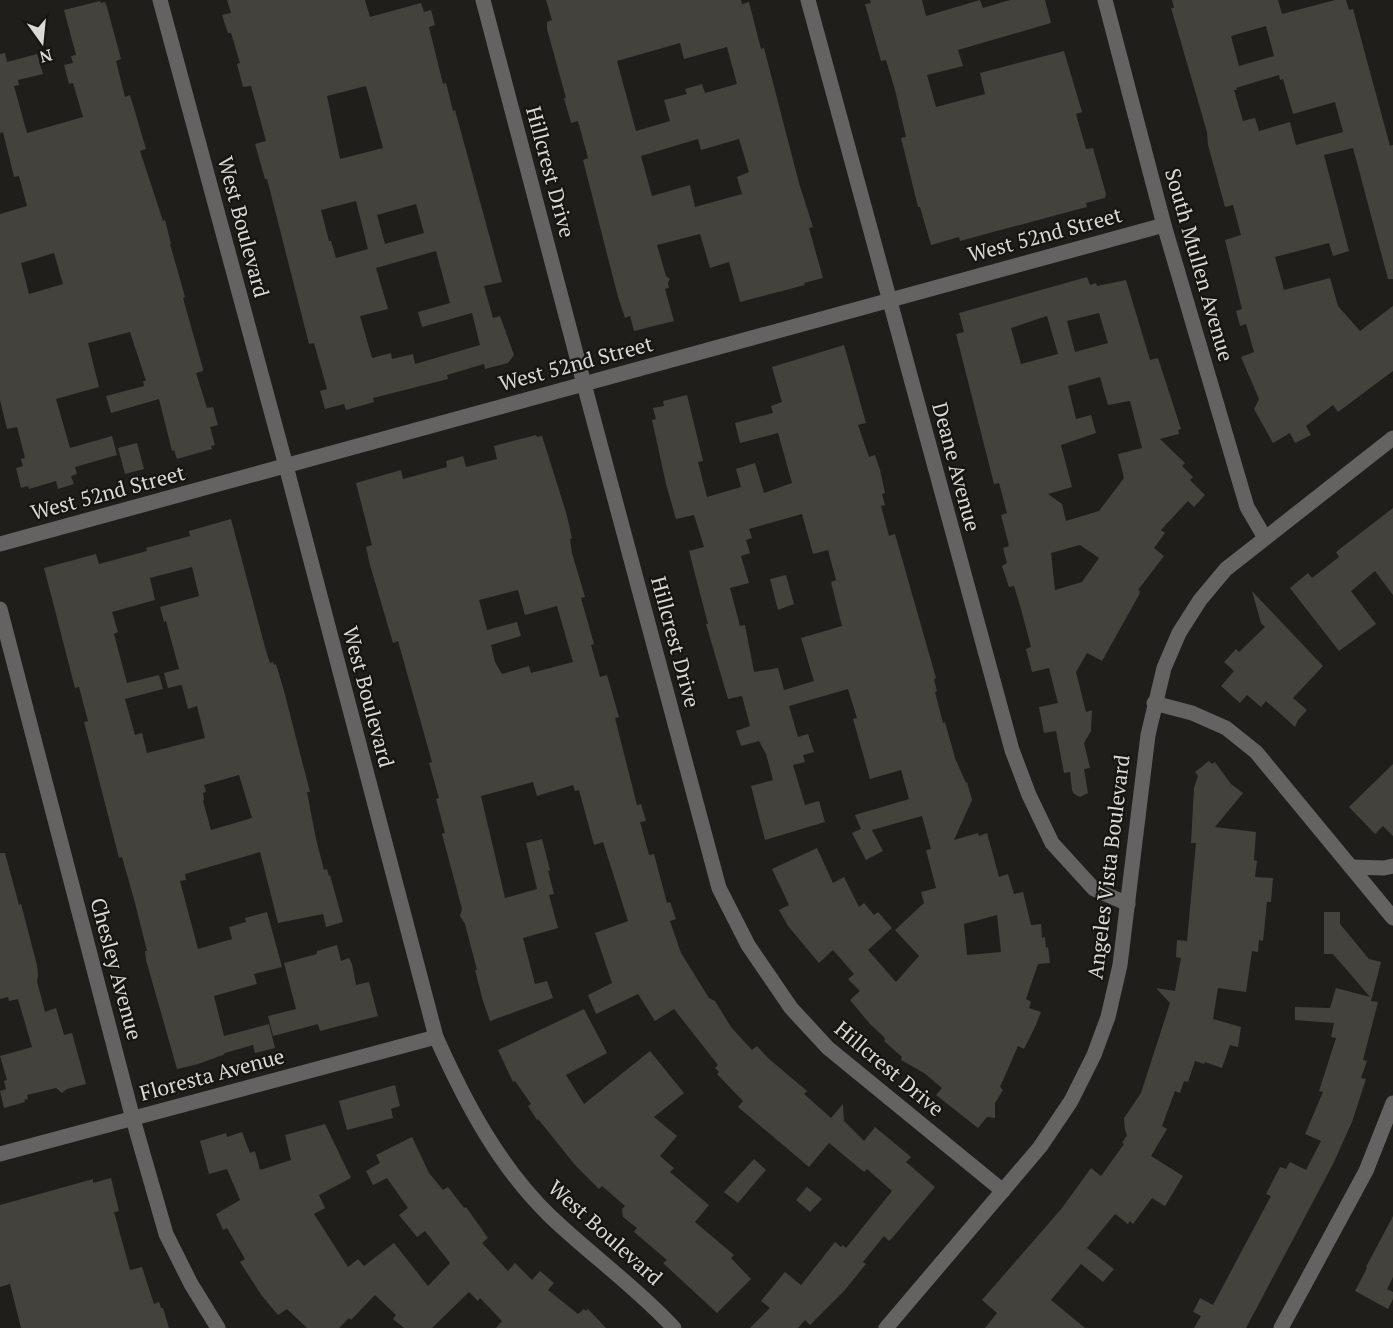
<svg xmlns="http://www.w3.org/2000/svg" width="1393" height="1328" viewBox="0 0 1393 1328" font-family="'PT Serif',serif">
	<rect width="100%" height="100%" fill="#201e1a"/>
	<!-- building -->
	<g fill="#44423d" fill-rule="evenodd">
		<path d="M227 0H365L370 17 421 3 424 12 431 10 435 25 429 27 443 84 446 83 453 111 455 110 502 282 484 286 493 318 500 316 514 355 508 363 485 369 484 364 447 375 448 379 373 398 374 402 346 410 344 404 325 409 320 391 327 389 314 343 309 344 267 179H265L255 144 266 141 251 86 243 87 237 64 240 63 231 33H228L222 15 231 13ZM366 86 383 148 340 159 327 96ZM356 201 368 249 336 258 331 241H329L321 210ZM416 204 424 233 385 244 377 215ZM436 251 450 303 418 312 422 327 472 313 480 345 415 364 413 354 392 359 391 353 372 358 360 316 388 309 376 268Z"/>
		<path d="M546 0H741L742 4 749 2 761 49 764 48 799 183 813 227 809 228 823 278 804 283 805 285 740 302 729 262 710 268 700 234 657 245 666 276 670 279 668 283 669 288 665 289 674 321 634 331 630 316 625 318 618 297 583 160 588 158 578 121 571 123 564 98H566L547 29V22L552 20ZM680 43 684 59 727 47 737 84 705 93 702 84 685 89 687 94 664 100 670 121 636 131 617 61ZM698 139 701 150 739 139 749 172 737 177 742 194 695 207 690 185 652 196 641 156Z"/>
		<polygon points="870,0 922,0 926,16 980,0 983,8 1010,0 1045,0 1051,23 958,50 963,66 927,75 936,107 985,94 980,73 1064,51 1082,112 1076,114 1086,149 1093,148 1106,194 1105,198 1086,203 1087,207 1049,217 960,241 959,237 931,245 920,207 918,207 901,138 906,137 895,90 886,60 881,61 865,4 871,3"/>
		<path d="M1172 0H1278L1282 14 1335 0H1346L1349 10 1353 9 1390 146 1393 145V279H1388L1353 148 1324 155 1349 251 1333 256 1329 243 1275 257 1284 290 1330 278 1338 306 1360 331 1393 306V371L1338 412 1333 405 1306 426 1311 435 1295 443 1290 433 1273 443 1254 409 1259 399 1241 357 1254 352 1246 324 1240 326 1236 311 1242 309 1225 240 1241 235 1233 205 1225 207 1208 145 1207 132 1171 8H1174ZM1266 26 1274 56 1239 66 1231 36ZM1279 75 1280 80 1283 79 1293 114 1335 102 1343 132 1296 145 1290 122 1259 131 1255 118 1243 121 1234 90H1237L1236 88Z"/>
		<path d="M100 1 101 3 105 2 107 7 121 59 116 61 125 97 130 95 146 149 140 151 163 221 165 220 171 244H170L185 297 183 298 203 369V371L196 373 207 408 213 407 218 425 210 427 215 445 211 446 212 449 177 459 174 450 172 451 159 399 111 413 106 396 144 386 143 381H146L130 332 88 343 99 387 56 399 70 448 112 436 117 455 75 467 77 474 71 476 74 484 58 489 56 481 29 489 28 486 21 488 16 468 23 466 21 459 25 458 17 427 7 429 0 400V214L27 206 19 176 14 177 3 132 0 133V54L5 53 7 62 37 54 43 74 18 80 19 85 14 86 27 133 83 117 73 83 69 84 64 65 73 63 71 56 76 55 64 10ZM54 253 63 284 29 294 21 263Z"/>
		<path d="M1087 277 1090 285 1096 283 1097 286 1126 280 1150 360 1158 358 1181 429 1178 430 1179 434 1160 439 1185 463 1182 466 1193 477 1190 480 1205 495 1194 507 1188 501 1161 530 1165 533 1154 548 1164 556 1138 590 1140 591 1139 595 1102 661 1087 653 1076 672 1086 712 1092 710 1091 731 1084 743 1090 768 1084 769 1088 793 1080 797 1074 794 1072 790 1070 772 1064 773 1056 731 1044 733 1039 707 1058 703 1049 668 1032 672 1026 649 1031 647 1021 609 1014 586 1009 587 1002 566 1007 563 1003 548 1009 546 1001 515 1007 513 999 483 994 484 956 334 964 332 959 313ZM1099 313 1108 343 1075 352 1067 321ZM1047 316 1058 354 1021 364 1011 328ZM1100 377 1108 405 1130 401 1142 448 1118 454 1124 478 1099 511 1066 521 1062 504 1048 494 1072 487 1061 445 1096 433 1091 415 1076 419 1068 386ZM1080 545 1099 558 1082 582 1055 590 1051 553Z"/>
		<path d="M844 345 866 423 858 425 869 457 875 455 880 470 885 493 882 494 885 505 881 506 889 536 895 534 936 678 934 679 937 691 935 692 943 723 945 722 955 758 966 783 967 782 972 800 954 840 978 833 979 836 987 833 999 877 1008 874 1014 894 1023 892 1031 925 1041 924 1042 938 1045 937 1046 948 1048 947 1050 963 1038 964 1026 999 1031 1002 1029 1008 1041 1012 1035 1027 1024 1049 1018 1046 1000 1087 1003 1090 995 1103V1118L987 1117 978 1128 936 1095 942 1088 924 1073 901 1060 902 1057 884 1041 885 1039 883 1036 870 1024 850 1000 860 991 848 979 854 974 833 950 819 963 788 926 779 910 789 905 772 869 817 848 833 883 844 877 859 907 864 903 874 915 878 912 892 928 868 950 896 982 919 956 895 930 924 903 921 892 936 888 926 850 931 849 922 816 872 830 883 851 866 860 852 833 861 829 855 815 909 799 901 770 870 779 853 719 857 718 848 689 789 706 798 737 808 734 814 752 803 755 805 762 793 765 805 805 819 801 825 822 765 840 751 786 773 780 766 754 759 741 741 746 736 731 750 726 742 696 728 699 706 624H708L689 551 704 547 694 515 676 519 666 484 652 420 656 419 653 408 664 406 663 401 687 395 703 461 698 462 707 497 741 487 736 469 755 463 764 493 792 483 778 433 740 443 735 423 773 413 771 406 782 402 772 367ZM802 514 813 554 828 550 836 580 831 582 842 626 801 638 814 681 784 690 778 668 754 672 745 625 740 626 730 588 749 583 741 556 750 553 746 540 752 538 749 529ZM997 915 1001 952 967 955 964 924Z"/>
		<path d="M536 435 537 437 542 436 566 512 572 538 570 539 572 553 585 597 581 598 594 644 591 645 600 677 607 675 619 717 615 718 637 805 641 804 646 821 640 822 649 855 654 854 667 903 670 902 676 919 670 921 681 953 709 998 715 1001 731 1027 752 1050 757 1046 768 1058 807 1091 804 1094 831 1118 843 1104 844 1121 864 1141 875 1127 911 1157 906 1162 935 1187 893 1237 889 1241 884 1236 863 1262 866 1264 844 1291 810 1325 805 1320 798 1328H750L770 1308 761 1301 785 1272 801 1285 835 1242 841 1247 843 1245 846 1248 892 1191 867 1169 864 1172 829 1143 809 1167 738 1107 743 1101 717 1074 719 1072 715 1068 718 1065 674 1009 655 1021 638 994 596 1014 588 995 612 983 595 933 628 921 603 842 594 845 579 790 575 791 573 785 537 796 533 782 481 796 505 898 537 889 526 843 542 839 550 870 548 871 554 894 549 895 558 928 523 938 535 984 547 981 553 998 490 1021 483 1001 475 970H477L465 924 460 916 462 909 442 834 445 833 436 799 439 798 429 763 432 762 398 641 393 643 370 565 366 547 372 545 356 483 401 470 403 479 447 467 446 461 463 456 466 467 497 459 494 446ZM518 590 525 615 557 606 573 662 531 673 529 666 502 674 495 662 491 645 521 636 517 622 487 630 479 600Z"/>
		<polygon points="137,443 144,469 125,474 118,448"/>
		<polygon points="1393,508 1393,595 1375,571 1351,591 1376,624 1339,651 1290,588 1308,573 1312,578 1339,557 1336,552"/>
		<path d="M231 519 266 651 270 663 273 662 274 665 276 664 284 691 310 792H307L316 839 324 870 327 869 329 876 330 875 343 922 326 927 323 914 278 923 260 852 185 874 186 880 180 881 198 949 232 939 229 927 246 922 245 918 267 912 282 967 254 974 257 984 214 996 224 1036 269 1024 275 1048 255 1053 253 1045 225 1053 223 1055 198 1064 177 1069 146 960 145 951H147L135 903 122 857 119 858 90 745 84 722 88 721 79 687 75 688 44 568 96 554 99 564 147 551 146 548 190 536 189 531ZM192 567 199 596 160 607 164 622 166 621 179 669 164 673 168 688 181 685 182 686 188 709 197 706 205 738 147 753 142 733 135 735 125 699 163 689 159 675 127 683 114 634 118 632 112 612 155 600 150 578ZM239 775 252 818 211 830 203 801 204 800 203 793 206 792 204 785Z"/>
		<polygon points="786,575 794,604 778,610 770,579"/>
		<polygon points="1252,591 1323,666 1293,698 1307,710 1298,720 1295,727 1266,701 1261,707 1247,695 1240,703 1221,686 1234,671 1224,662 1236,649 1239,652 1265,627 1261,623"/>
		<polygon points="1209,761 1212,764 1215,762 1231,784 1243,793 1215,827 1256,832 1254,860 1257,861 1255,877 1273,878 1271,902 1267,902 1263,941 1259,940 1258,952 1252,951 1246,992 1218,988 1213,1019 1241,1027 1238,1047 1230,1045 1222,1068 1205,1062 1204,1064 1195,1061 1188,1082 1184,1081 1180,1093 1175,1091 1162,1126 1167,1129 1151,1156 1183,1176 1165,1206 1152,1198 1133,1224 1130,1221 1128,1224 1115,1214 1087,1248 1114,1269 1103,1282 1081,1264 1051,1300 1085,1328 985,1328 997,1313 982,1300 1062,1208 1091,1168 1101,1176 1124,1144 1122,1143 1127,1135 1125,1130 1124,1118 1141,1093 1170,1003 1156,988 1175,991 1181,958 1176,957 1177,940 1187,941 1196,843 1191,843 1194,788 1198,776 1195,772"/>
		<polygon points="1393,764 1393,836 1383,826 1375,834 1349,807"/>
		<polygon points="0,853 5,853 19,905 21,904 37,965 38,976 37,981 45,1012 56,1008 64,1035 72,1033 86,1084 67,1089 62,1093 56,1088 27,1095 28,1099 24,1100 25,1102 4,1108 0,1091 6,1089 4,1081 7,1080 0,1056 32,1047 18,999 9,1001 8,997 0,999"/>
		<polygon points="1324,912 1340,912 1340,924 1369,959 1381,962 1371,1001 1378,1002 1363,1060 1367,1061 1361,1078 1366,1079 1352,1122 1333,1164 1246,1328 1194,1328 1201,1316 1193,1312 1200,1298 1213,1305 1271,1196 1266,1194 1280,1167 1286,1169 1290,1162 1306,1170 1321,1141 1305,1134 1323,1092 1319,1091 1336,1038 1331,1037 1334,1023 1295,1020 1295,1007 1330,1008 1336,988 1370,997 1333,954 1324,954"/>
		<polygon points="337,945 341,961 349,958 352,964 356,985 369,982 378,1016 320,1031 318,1024 273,1036 268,1016 296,1009 284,963 317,954 317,951"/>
		<polygon points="584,1009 607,1053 566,1075 584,1104 650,1051 684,1093 654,1117 677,1136 660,1156 674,1168 670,1172 709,1205 695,1222 734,1255 731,1258 751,1279 717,1313 663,1263 667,1260 634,1232 637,1228 623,1217 622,1209 625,1206 602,1186 599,1189 575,1165 538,1119 537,1120 528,1106 531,1104 515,1081 513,1082 498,1050"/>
		<polygon points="395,1085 400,1106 391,1109 393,1118 347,1130 339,1101"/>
		<polygon points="325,1124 351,1178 319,1195 325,1208 314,1214 348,1267 358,1259 364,1266 394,1243 428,1286 450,1263 425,1231 417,1237 399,1215 408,1208 387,1178 373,1185 366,1171 380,1163 376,1155 412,1137 429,1173 443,1190 448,1187 464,1208 466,1207 488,1238 482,1243 508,1271 515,1263 532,1280 540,1271 554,1283 548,1290 578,1314 584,1309 586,1311 588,1309 606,1328 496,1328 502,1321 480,1298 478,1301 469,1292 432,1328 404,1328 393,1319 396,1315 375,1295 351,1320 349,1318 339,1328 307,1328 287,1309 278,1315 262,1296 240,1262 245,1259 227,1228 223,1230 216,1214 240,1200 227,1169 209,1174 200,1141 226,1133 227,1137 242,1132 250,1153 255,1151 260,1170 291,1160 285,1135"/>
		<polygon points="754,1159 766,1170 738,1203 724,1192"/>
		<polygon points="111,1178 119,1211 114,1212 130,1270 142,1267 154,1304 159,1302 161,1308 163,1308 169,1328 21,1328 10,1284 0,1287 0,1205 93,1179 93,1183"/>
		<polygon points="807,1187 822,1199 810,1212 796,1200"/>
		<polygon points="1393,1216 1393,1277 1387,1289 1393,1292 1393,1299 1388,1309 1355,1291 1367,1268 1366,1267"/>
	</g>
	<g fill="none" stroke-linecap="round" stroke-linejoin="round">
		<!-- minor -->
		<g stroke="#646361" stroke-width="15">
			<path d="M160 0 286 466 436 1037C465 1102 499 1167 551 1217 591 1255 636 1287 674 1328"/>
			<polyline points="483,0 584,384 719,888 748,945 791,1008 828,1048 1003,1191"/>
			<polyline points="808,0 1012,750 1029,795 1052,843 1094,889 1128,904"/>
			<polyline points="1105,0 1164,225 1247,507 1265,538"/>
			<polyline points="0,544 1164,225"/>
			<polyline points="0,609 133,1119 166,1234 191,1284 218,1328"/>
			<polyline points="1154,703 1192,713 1226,728 1256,752 1393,918"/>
			<polyline points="1351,867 1384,868 1393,866"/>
			<polyline points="0,1154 436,1037"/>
			<polyline points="886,1328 1040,1147 1071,1101 1094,1055 1108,1017 1120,965 1148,735 1164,668 1179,633 1200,600 1226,569 1393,438"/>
			<polyline points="1281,1328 1366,1171 1393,1103"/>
		</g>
	</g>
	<g text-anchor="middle" stroke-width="4.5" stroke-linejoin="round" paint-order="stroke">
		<!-- street labels -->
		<g font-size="21" fill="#dad9d6" stroke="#171511">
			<text transform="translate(550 172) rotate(75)" y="7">Hillcrest Drive</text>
			<text transform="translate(243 227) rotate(75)" y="7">West Boulevard</text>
			<text transform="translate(1045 235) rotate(-15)" y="7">West 52nd Street</text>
			<text transform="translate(1199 265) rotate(74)" y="7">South Mullen Avenue</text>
			<text transform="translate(576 364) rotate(-15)" y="7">West 52nd Street</text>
			<text transform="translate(956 467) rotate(75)" y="7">Deane Avenue</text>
			<text transform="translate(108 493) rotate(-15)" y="7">West 52nd Street</text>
			<text transform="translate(675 642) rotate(75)" y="7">Hillcrest Drive</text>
			<text transform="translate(368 697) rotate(75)" y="7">West Boulevard</text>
			<text transform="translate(1109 867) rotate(-83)" y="7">Angeles Vista Boulevard</text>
			<text transform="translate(116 969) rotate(75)" y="7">Chesley Avenue</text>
			<text transform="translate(889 1069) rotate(40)" y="7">Hillcrest Drive</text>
			<text transform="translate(212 1075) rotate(-15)" y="7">Floresta Avenue</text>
			<text transform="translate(605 1233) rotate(42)" y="7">West Boulevard</text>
		</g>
	</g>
	<!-- north arrow -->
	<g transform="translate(42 42) rotate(165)" stroke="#171511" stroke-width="4.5" paint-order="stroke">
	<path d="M0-4.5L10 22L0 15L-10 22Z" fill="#dad9d6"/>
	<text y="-9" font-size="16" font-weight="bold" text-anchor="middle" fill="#dad9d6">N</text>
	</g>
</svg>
